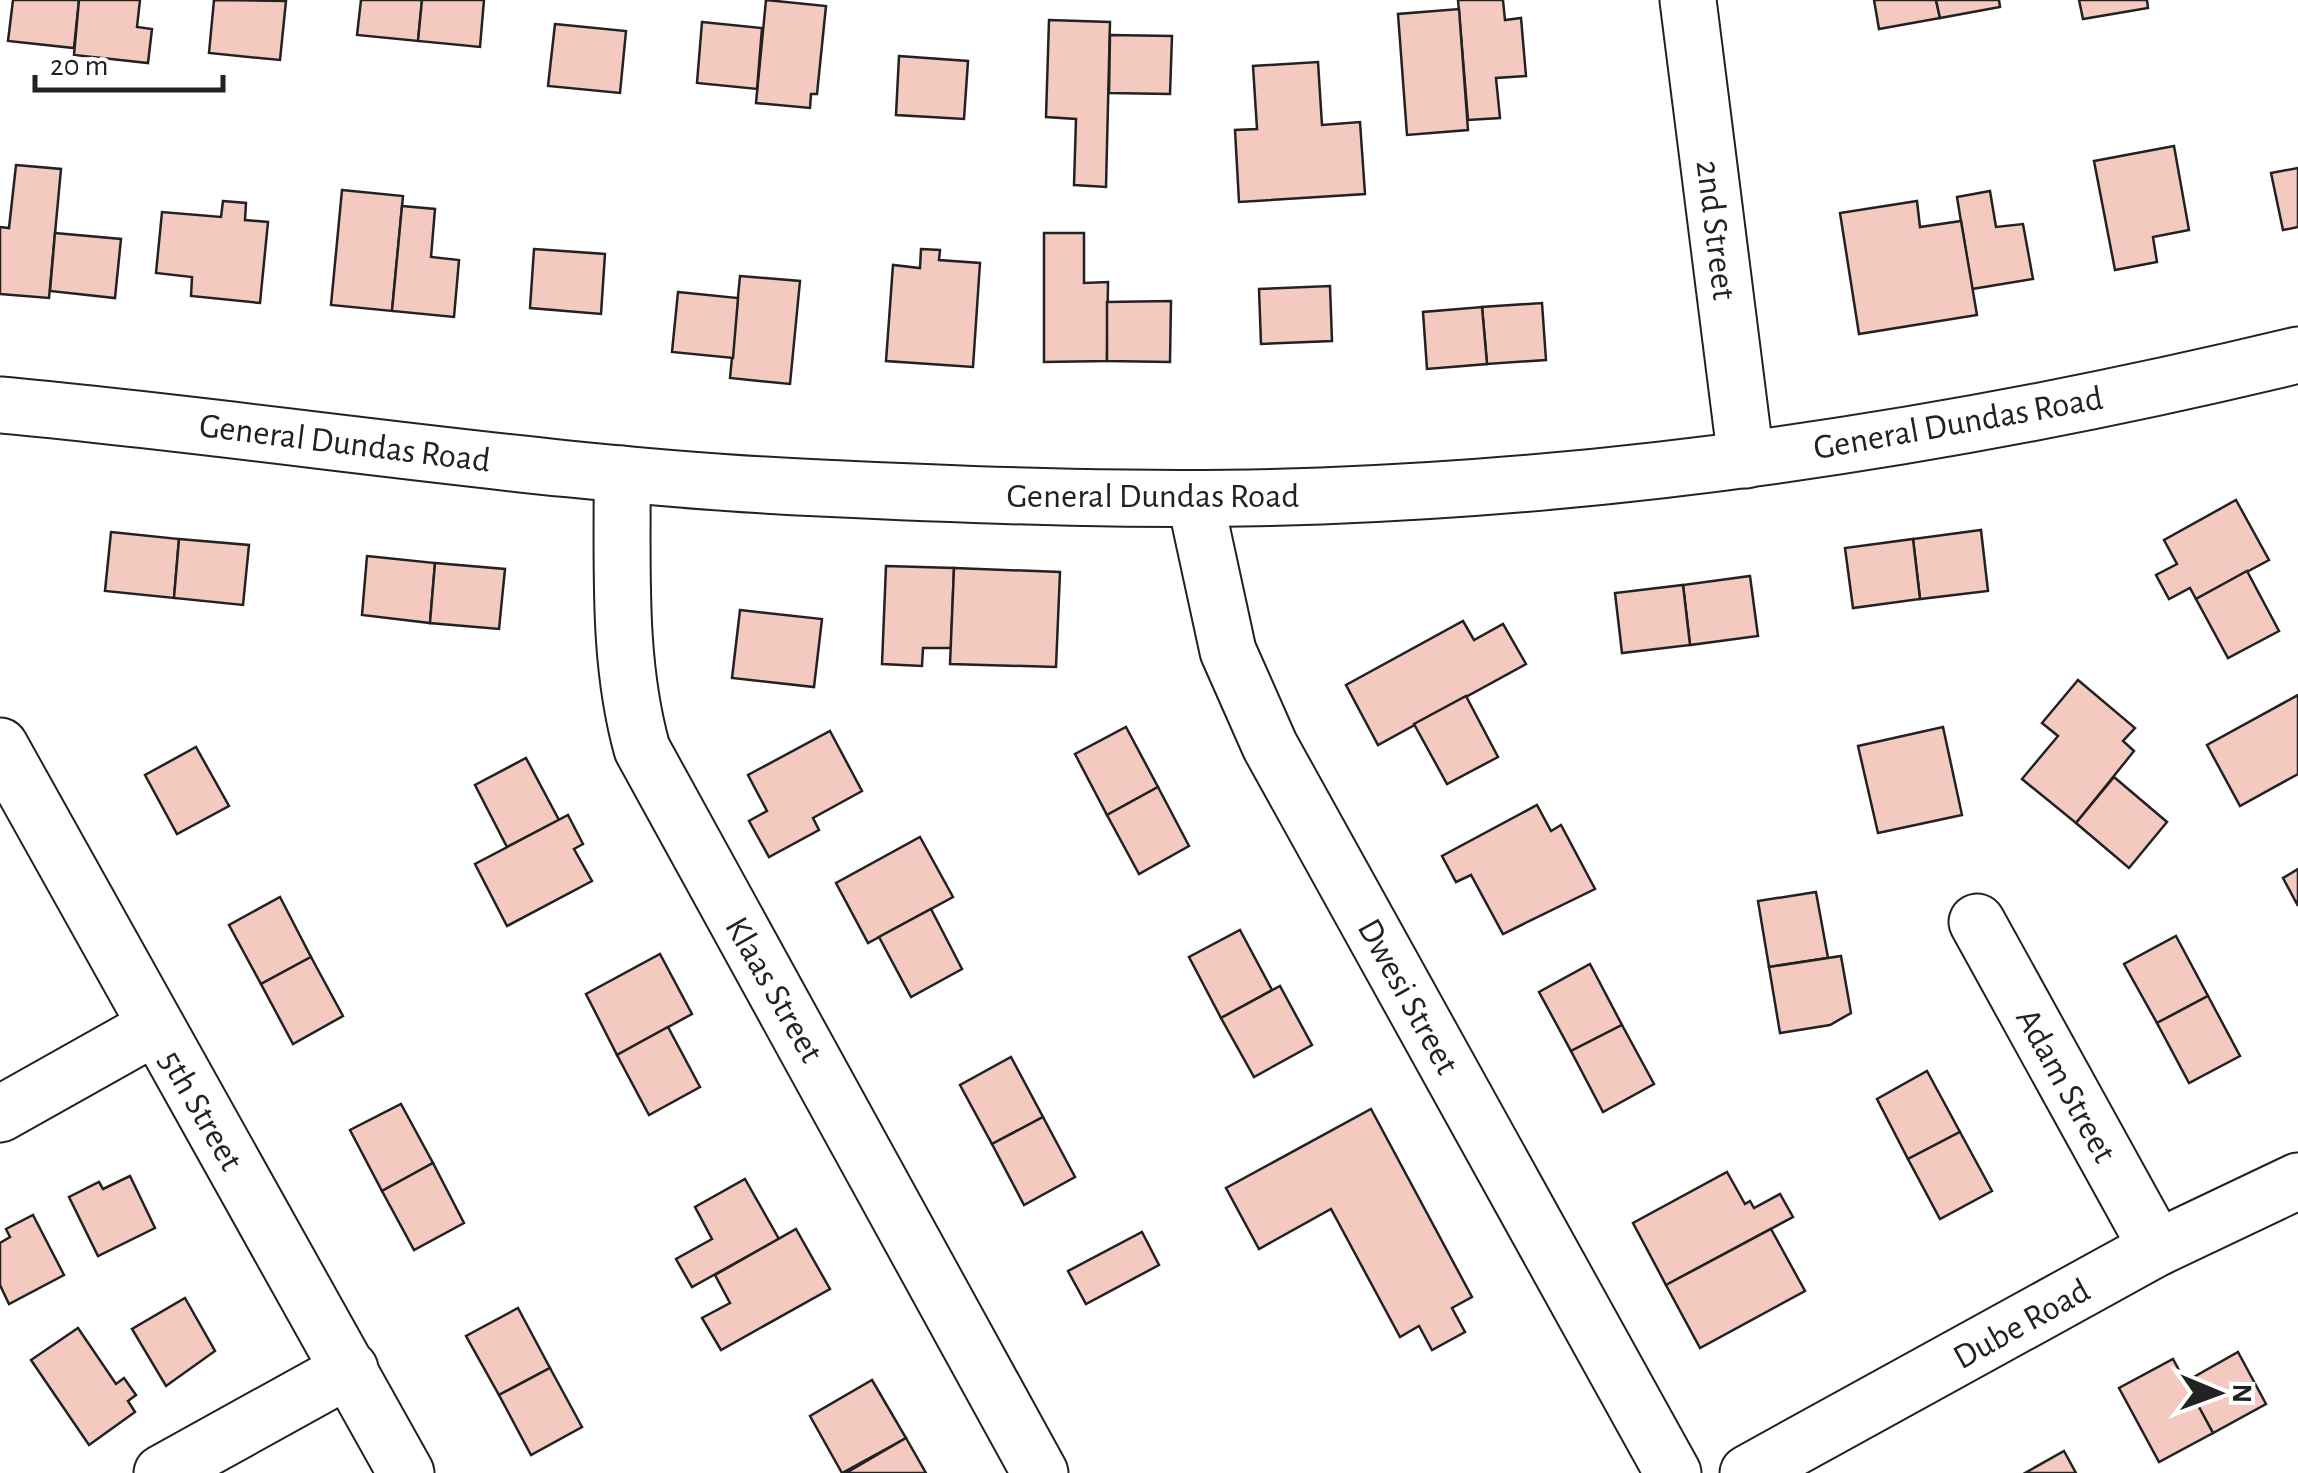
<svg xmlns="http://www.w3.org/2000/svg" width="2298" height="1473" viewBox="0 0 2298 1473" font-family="'Alegreya Sans',sans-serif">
	<rect width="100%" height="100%" fill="#fff"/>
	<!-- building -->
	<g fill="#f3c9c0" stroke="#222" stroke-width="2.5">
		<polygon points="13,0 79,0 74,48 8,41"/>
		<polygon points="79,0 140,0 137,27 152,29 148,63 74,55"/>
		<polygon points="214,0 286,1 280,60 209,53"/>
		<polygon points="361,0 422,0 418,41 357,35"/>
		<polygon points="422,0 484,0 480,47 418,41"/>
		<polygon points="766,0 826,6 817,94 811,94 810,108 756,103"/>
		<polygon points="1458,0 1503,0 1505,20 1521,18 1526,76 1496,78 1500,118 1468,120"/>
		<polygon points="1874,0 1936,0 1940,18 1879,29"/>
		<polygon points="1936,0 1999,0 2000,7 1940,18"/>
		<polygon points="2079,0 2147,0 2148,8 2083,19"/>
		<polygon points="1459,9 1468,130 1407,135 1398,14"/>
		<polygon points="1049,20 1110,22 1106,187 1074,185 1076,119 1046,117"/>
		<polygon points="702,22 762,28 757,89 697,83"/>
		<polygon points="555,24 626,31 620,93 548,86"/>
		<polygon points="1110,35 1172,36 1170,94 1109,93"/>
		<polygon points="899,56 968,61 964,119 896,115"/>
		<polygon points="1318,62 1322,125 1360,122 1365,194 1239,202 1235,130 1257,129 1253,66"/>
		<polygon points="2174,146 2189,230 2153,237 2157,262 2115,270 2094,161"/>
		<polygon points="16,165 61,169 49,298 0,294 0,227 9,228"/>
		<polygon points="2298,168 2298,227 2283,230 2271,173"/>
		<polygon points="342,190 403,196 392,311 331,305"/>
		<polygon points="1990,191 1996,227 2023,224 2033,279 1972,289 1957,197"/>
		<polygon points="223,201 246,203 245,220 268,222 260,303 191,296 192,277 156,273 162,212 221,217"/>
		<polygon points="1917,201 1920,227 1961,221 1977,315 1859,334 1840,213"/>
		<polygon points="402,206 435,209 431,257 459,260 454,317 392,311"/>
		<polygon points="55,233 121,239 115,298 50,291"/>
		<polygon points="1044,233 1084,233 1084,283 1108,282 1107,361 1044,362"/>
		<polygon points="534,249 605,254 601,314 530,308"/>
		<polygon points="921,249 940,250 939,260 980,263 973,367 886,361 893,265 920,268"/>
		<polygon points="740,276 800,281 790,384 730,378"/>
		<polygon points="1330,286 1332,341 1261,344 1259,289"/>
		<polygon points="678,292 738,298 733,358 672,352"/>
		<polygon points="1171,301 1170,362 1107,361 1107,302"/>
		<polygon points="1542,303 1546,360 1487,364 1482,307"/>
		<polygon points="1482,307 1487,364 1427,369 1423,312"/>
		<polygon points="2236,500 2269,560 2196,599 2190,588 2169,599 2156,575 2177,564 2164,540"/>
		<polygon points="1981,530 1988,591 1920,599 1913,539"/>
		<polygon points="111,532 179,539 174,598 105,591"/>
		<polygon points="179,539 249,545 243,605 174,598"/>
		<polygon points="1913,539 1920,599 1853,608 1845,548"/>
		<polygon points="367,556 435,563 430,623 362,615"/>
		<polygon points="435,563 505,569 499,629 430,623"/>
		<polygon points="886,566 954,568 951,648 923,648 922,666 882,664"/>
		<polygon points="954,568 1060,572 1056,667 950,664"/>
		<polygon points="2247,571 2279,631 2228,658 2196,599"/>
		<polygon points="1750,576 1758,636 1690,645 1683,585"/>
		<polygon points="1683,585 1690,645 1622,653 1615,593"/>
		<polygon points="740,610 822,619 814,687 732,678"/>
		<polygon points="1463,621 1474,640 1503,624 1526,664 1378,745 1346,685"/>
		<polygon points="2078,680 2135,728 2123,741 2134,751 2076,823 2022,779 2058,736 2042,723"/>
		<polygon points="2298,695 2298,774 2240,806 2207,745"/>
		<polygon points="1466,696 1498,757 1447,784 1414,724"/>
		<polygon points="1126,727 1158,787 1107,815 1075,754"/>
		<polygon points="1943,727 1962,815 1878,833 1858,746"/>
		<polygon points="830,731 862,791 813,818 819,830 769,857 749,821 767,811 748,775"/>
		<polygon points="196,747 229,806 177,834 145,775"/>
		<polygon points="526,758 559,820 507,847 475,785"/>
		<polygon points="2114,777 2167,822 2129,868 2076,823"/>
		<polygon points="1158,787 1189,846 1139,874 1107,815"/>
		<polygon points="1537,805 1551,831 1561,825 1595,889 1503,934 1471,875 1456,882 1442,856"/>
		<polygon points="568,815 583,844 574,849 592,881 507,926 475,864"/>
		<polygon points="920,837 953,897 868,943 836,883"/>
		<polygon points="2298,869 2298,906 2283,878"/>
		<polygon points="1816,892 1828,958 1769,967 1758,901"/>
		<polygon points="280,897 311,957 261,984 229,925"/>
		<polygon points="931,909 962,969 911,997 879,937"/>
		<polygon points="1240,930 1272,990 1221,1018 1189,957"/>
		<polygon points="2176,936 2208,996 2157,1023 2124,964"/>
		<polygon points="660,954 692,1014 617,1055 586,994"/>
		<polygon points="1841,956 1851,1013 1830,1025 1780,1033 1769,967"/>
		<polygon points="311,957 343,1016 293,1044 261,984"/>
		<polygon points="1590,964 1622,1025 1571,1051 1539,992"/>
		<polygon points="1280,986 1312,1045 1254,1077 1221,1018"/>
		<polygon points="2208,996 2240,1056 2189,1083 2157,1023"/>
		<polygon points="1622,1025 1654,1084 1603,1112 1571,1051"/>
		<polygon points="668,1027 700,1087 649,1115 617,1055"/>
		<polygon points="1011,1057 1043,1117 992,1144 960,1085"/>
		<polygon points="1927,1071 1960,1132 1908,1159 1877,1099"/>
		<polygon points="401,1104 433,1163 382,1191 350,1130"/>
		<polygon points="1371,1109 1472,1297 1452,1308 1465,1332 1432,1350 1419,1326 1400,1337 1331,1209 1259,1249 1226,1188"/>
		<polygon points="1043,1117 1075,1177 1024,1205 992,1144"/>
		<polygon points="1960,1132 1992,1191 1940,1219 1908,1159"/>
		<polygon points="433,1163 464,1223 414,1250 382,1191"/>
		<polygon points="1727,1172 1745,1204 1750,1201 1754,1208 1780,1194 1793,1217 1666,1285 1633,1223"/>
		<polygon points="130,1176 155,1228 98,1256 69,1197 99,1182 103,1189"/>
		<polygon points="745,1179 779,1239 692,1287 676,1259 712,1239 695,1207"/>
		<polygon points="33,1215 64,1275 9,1304 0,1285 0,1243 10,1237 6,1229"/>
		<polygon points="796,1229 830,1289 721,1350 702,1318 730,1303 715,1275"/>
		<polygon points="1771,1229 1805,1291 1700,1348 1666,1285"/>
		<polygon points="1142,1232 1159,1265 1086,1304 1068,1271"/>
		<polygon points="185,1298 215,1351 166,1386 132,1329"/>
		<polygon points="518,1308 550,1368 499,1395 466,1336"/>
		<polygon points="78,1328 116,1384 124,1378 136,1395 128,1401 135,1412 89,1445 31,1360"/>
		<polygon points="2238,1352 2266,1404 2213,1433 2185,1382"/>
		<polygon points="2173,1359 2213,1433 2159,1462 2119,1388"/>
		<polygon points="550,1368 582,1427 531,1455 499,1395"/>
		<polygon points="872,1380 906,1438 842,1473 810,1416"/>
		<polygon points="906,1438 926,1473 846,1473"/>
		<polygon points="2064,1451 2076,1473 2025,1473"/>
	</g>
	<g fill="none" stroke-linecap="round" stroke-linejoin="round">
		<defs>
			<g id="street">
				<polyline points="1688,0 1746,460"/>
				<path d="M0 405C274 430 546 476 821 488 988 496 1155 502 1321 496 1649 484 1979 432 2298 355"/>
				<path d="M622 474C623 566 617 659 642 749L1040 1473"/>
				<polyline points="1195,499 1228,651 1270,746 1673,1473"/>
				<polyline points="0,746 406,1473"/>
				<polyline points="1977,922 2157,1248"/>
				<polyline points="0,1114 155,1027"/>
				<polyline points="162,1473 350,1369"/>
				<polyline points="1748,1473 2157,1248 2298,1181"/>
			</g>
		</defs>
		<!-- street casing -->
		<use href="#street" stroke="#222" stroke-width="59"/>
		<!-- street -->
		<use href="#street" stroke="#fff" stroke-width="55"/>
	</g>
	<g text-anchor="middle" stroke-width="8" stroke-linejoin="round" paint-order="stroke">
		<!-- street labels -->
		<g font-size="35" fill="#222" stroke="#fff">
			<text transform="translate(1717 230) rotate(83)" y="12">2nd Street</text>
			<text transform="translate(1958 422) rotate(-10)" y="12">General Dundas Road</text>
			<text transform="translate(345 442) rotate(7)" y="12">General Dundas Road</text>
			<text x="1153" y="507">General Dundas Road</text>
			<text transform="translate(775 989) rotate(60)" y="12">Klaas Street</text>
			<text transform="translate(1409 996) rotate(61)" y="12">Dwesi Street</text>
			<text transform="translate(2067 1085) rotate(61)" y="12">Adam Street</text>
			<text transform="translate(202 1110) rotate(60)" y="12">5th Street</text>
			<text transform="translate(2021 1323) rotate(-29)" y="12">Dube Road</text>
		</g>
	</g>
	<!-- north arrow -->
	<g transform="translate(2218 1393) rotate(91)" stroke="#ffffff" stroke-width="8" paint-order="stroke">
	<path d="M0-8L18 38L0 25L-18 38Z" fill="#222222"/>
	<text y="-15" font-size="28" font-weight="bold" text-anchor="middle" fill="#222222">N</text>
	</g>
	<!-- scale -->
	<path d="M35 75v15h188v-15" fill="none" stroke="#222222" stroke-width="5"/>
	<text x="50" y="75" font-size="30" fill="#222222" stroke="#ffffff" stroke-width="8" paint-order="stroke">20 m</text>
</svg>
